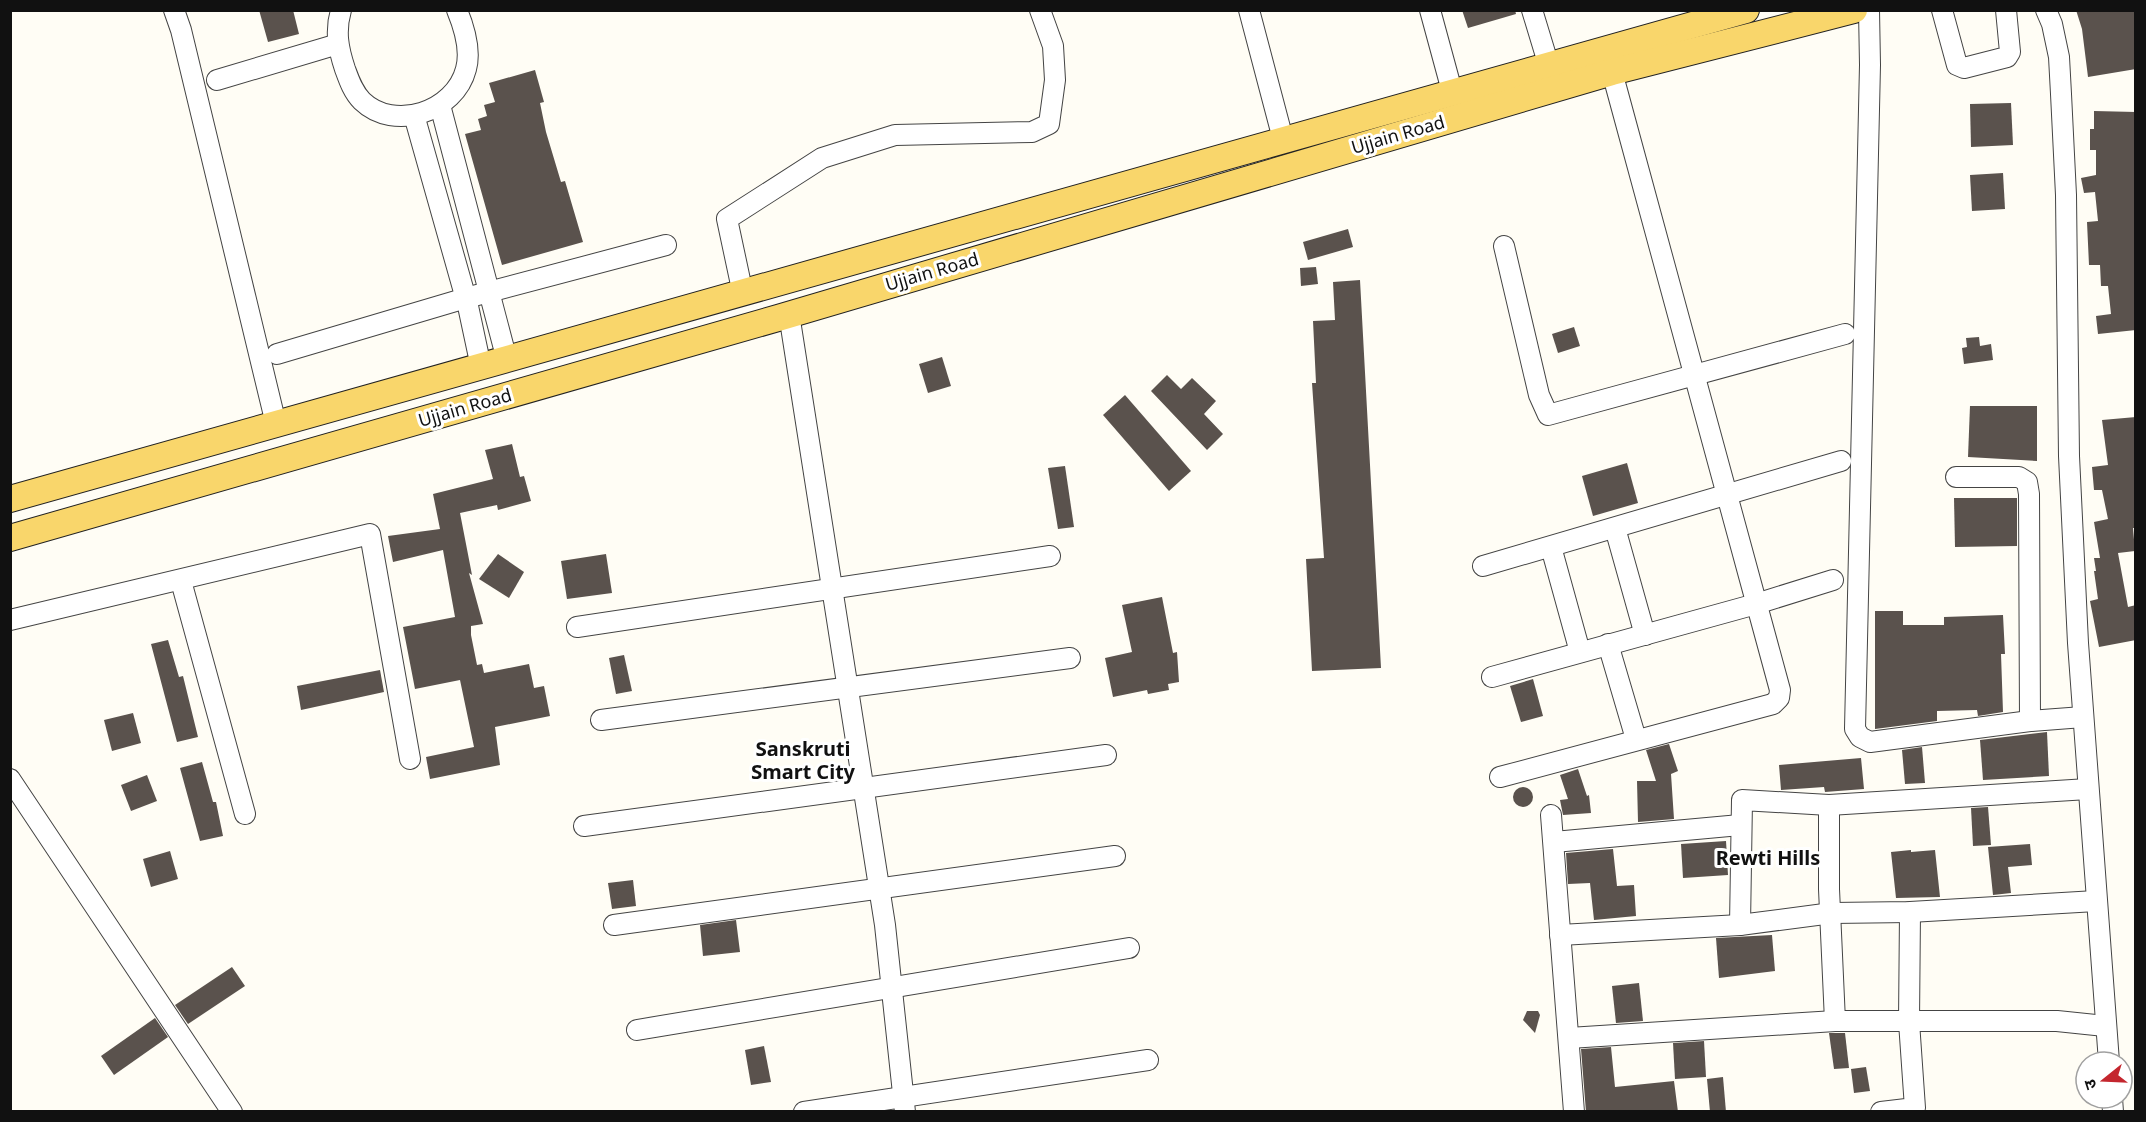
<svg xmlns="http://www.w3.org/2000/svg" width="2146" height="1122" viewBox="0 0 2146 1122" font-family="Georgia,'Noto Sans Devanagari',serif">
	<rect width="100%" height="100%" fill="#fffdf5"/>
	<!-- building -->
	<g fill="#5a524d">
		<polygon points="259,10 293,10 299,34 268,42"/>
		<polygon points="1462,10 1515,10 1516,14 1468,28"/>
		<polygon points="2076,10 2136,10 2136,69 2088,77 2082,29"/>
		<polygon points="535,70 544,102 540,103 546,132 561,182 565,181 583,242 502,265 465,134 481,130 478,119 487,116 484,105 495,102 489,83"/>
		<polygon points="2011,103 2013,145 1971,147 1970,104"/>
		<polygon points="2094,111 2136,112 2136,330 2098,334 2096,316 2111,314 2108,286 2101,286 2100,265 2089,265 2087,222 2098,221 2095,192 2084,193 2081,178 2096,175 2096,150 2090,150 2090,129 2094,129"/>
		<polygon points="2003,173 2005,209 1972,211 1970,175"/>
		<polygon points="1348,229 1353,247 1308,260 1303,242"/>
		<polygon points="1316,267 1318,284 1301,286 1300,268"/>
		<polygon points="1360,280 1381,668 1312,671 1306,559 1324,558 1312,383 1316,383 1313,321 1335,320 1333,282"/>
		<polygon points="1574,327 1580,346 1558,353 1552,334"/>
		<polygon points="1979,337 1980,346 1991,344 1993,360 1964,364 1962,348 1967,347 1966,338"/>
		<polygon points="942,357 951,386 928,393 919,364"/>
		<polygon points="1167,375 1181,389 1192,378 1216,401 1204,414 1223,434 1207,450 1151,391"/>
		<polygon points="1125,395 1191,471 1169,491 1103,415"/>
		<polygon points="1970,406 2037,406 2037,461 1968,457"/>
		<polygon points="2136,417 2135,528 2133,528 2135,551 2118,553 2128,607 2136,605 2136,640 2099,647 2090,601 2098,599 2094,571 2096,571 2094,558 2100,558 2094,522 2108,519 2102,490 2094,490 2092,467 2108,465 2102,420"/>
		<polygon points="512,444 520,477 524,476 531,501 498,510 497,505 460,513 472,575 469,573 483,624 471,626 471,635 477,665 482,664 484,673 529,664 534,688 544,686 550,716 495,727 500,765 430,779 426,757 474,747 460,680 415,689 403,627 455,617 443,550 393,562 388,536 440,529 433,494 493,479 485,450"/>
		<polygon points="1627,463 1638,503 1593,516 1582,476"/>
		<polygon points="1065,466 1074,527 1058,529 1048,468"/>
		<polygon points="1954,498 2017,498 2017,546 1955,547"/>
		<polygon points="498,554 524,572 509,598 479,579"/>
		<polygon points="606,554 612,593 567,599 561,561"/>
		<polygon points="1162,597 1173,653 1177,652 1179,682 1168,684 1169,690 1148,694 1147,690 1113,697 1105,658 1132,652 1122,605"/>
		<polygon points="1875,611 1903,611 1903,625 1944,625 1944,617 2003,615 2005,654 2001,654 2003,712 1978,716 1977,710 1937,711 1937,721 1875,729"/>
		<polygon points="168,640 179,677 183,676 198,737 177,742 151,644"/>
		<polygon points="624,655 632,691 616,694 609,658"/>
		<polygon points="380,670 384,692 301,710 297,686"/>
		<polygon points="1533,679 1543,716 1521,722 1510,686"/>
		<polygon points="133,713 141,743 112,751 104,720"/>
		<polygon points="2047,732 2049,776 1983,780 1980,740"/>
		<polygon points="1669,744 1678,771 1671,774 1674,819 1638,822 1637,781 1656,781 1646,750"/>
		<polygon points="1922,747 1925,783 1905,784 1902,750"/>
		<polygon points="1861,758 1864,789 1825,792 1824,787 1781,790 1779,765"/>
		<polygon points="202,762 213,802 216,802 223,836 200,841 180,768"/>
		<polygon points="1578,769 1587,796 1589,795 1591,813 1563,815 1560,800 1568,799 1560,775"/>
		<polygon points="147,775 157,801 131,811 121,785"/>
		<circle cx="1523" cy="797" r="10"/>
		<polygon points="1988,807 1991,845 1973,846 1971,808"/>
		<polygon points="1726,841 1728,875 1683,878 1681,844"/>
		<polygon points="2030,844 2032,865 2008,867 2011,893 1993,895 1988,847"/>
		<polygon points="1613,849 1617,886 1634,885 1636,916 1594,920 1590,883 1568,884 1566,853"/>
		<polygon points="1911,850 1911,852 1935,850 1940,897 1896,898 1891,852"/>
		<polygon points="170,851 178,879 151,887 143,859"/>
		<polygon points="633,880 636,906 612,909 608,883"/>
		<polygon points="736,920 740,952 703,956 700,925"/>
		<polygon points="1772,935 1775,971 1719,978 1716,938"/>
		<polygon points="232,967 245,986 188,1024 175,1005"/>
		<polygon points="1639,983 1643,1021 1616,1023 1612,986"/>
		<polygon points="1527,1011 1538,1011 1540,1015 1535,1033 1523,1020"/>
		<polygon points="155,1018 168,1037 114,1075 101,1056"/>
		<polygon points="1829,1033 1845,1033 1849,1068 1834,1069"/>
		<polygon points="1704,1041 1706,1077 1675,1079 1673,1043"/>
		<polygon points="764,1046 771,1082 751,1085 745,1050"/>
		<polygon points="1611,1047 1615,1087 1674,1081 1678,1112 1586,1112 1581,1049"/>
		<polygon points="1866,1067 1870,1091 1854,1093 1851,1069"/>
		<polygon points="1723,1077 1726,1112 1710,1112 1707,1079"/>
	</g>
	<g fill="none" stroke-linecap="round" stroke-linejoin="round">
		<defs>
			<g id="minor">
				<polyline points="174,10 181,30 276,424"/>
				<path d="M341 10C335 31 338 48 345 69 349 80 353 92 362 101 394 132 455 112 466 69 471 51 464 27 457 10"/>
				<polyline points="1249,10 1283,139"/>
				<polyline points="1430,10 1452,91"/>
				<polyline points="1532,10 1549,66"/>
				<polyline points="1869,10 1870,65 1855,729 1860,737 1870,742 2030,721 2083,717"/>
				<polyline points="1942,10 1957,65 1964,68 2007,57 2010,52 2006,10"/>
				<polyline points="2046,10 2052,24 2059,57 2061,94 2066,195 2069,456 2078,643 2109,1062"/>
				<polyline points="217,80 338,44"/>
				<polyline points="440,105 507,360"/>
				<polyline points="414,115 468,306 481,367"/>
				<polyline points="1504,246 1539,395 1548,415 1845,334"/>
				<polyline points="743,294 727,219 822,158 895,135 1032,132 1049,124 1055,80 1053,46 1040,10"/>
				<polyline points="789,314 885,925 905,1112"/>
				<polyline points="277,354 466,298 666,245"/>
				<polyline points="1956,477 2019,477 2027,482 2029,494 2030,721"/>
				<polyline points="1615,528 1645,635"/>
				<polyline points="1551,547 1580,652"/>
				<polyline points="1483,566 1841,461"/>
				<polyline points="181,581 245,814"/>
				<polyline points="10,620 370,534 410,759"/>
				<polyline points="577,627 1050,556"/>
				<polyline points="1608,644 1636,739"/>
				<polyline points="1492,677 1756,604 1833,580"/>
				<polyline points="601,720 1070,658"/>
				<polyline points="1500,777 1773,704 1779,698 1780,690 1612,72"/>
				<polyline points="10,779 232,1112"/>
				<polyline points="1829,805 1829,889 1835,1021"/>
				<polyline points="1551,815 1574,1112"/>
				<polyline points="584,826 1106,755"/>
				<polyline points="1554,842 1740,825"/>
				<polyline points="614,925 1115,856"/>
				<polyline points="1740,925 1742,800 1829,805 2088,789"/>
				<polyline points="1560,935 1740,925 1832,913 1910,912 2096,901"/>
				<polyline points="637,1030 1129,948"/>
				<polyline points="1569,1038 1835,1021 2057,1021 2105,1026"/>
				<polyline points="2112,1098 2113,1112"/>
				<polyline points="804,1112 1148,1060"/>
				<polyline points="1881,1112 1915,1108 1909,1022 1910,912"/>
			</g>
			<g id="major">
				<polyline points="10,499 1746,10"/>
				<polyline points="10,538 778,318 1612,72 1854,10"/>
			</g>
		</defs>
		<!-- minor casing -->
		<use href="#minor" stroke="#444" stroke-width="22"/>
		<!-- major casing -->
		<use href="#major" stroke="#222" stroke-width="28"/>
		<!-- minor -->
		<use href="#minor" stroke="#fff" stroke-width="20"/>
		<!-- major -->
		<use href="#major" stroke="#f9d66b" stroke-width="26"/>
	</g>
	<g text-anchor="middle" stroke-width="6" stroke-linejoin="round" paint-order="stroke">
		<!-- street labels -->
		<g font-size="18" fill="#111" stroke="#fff">
			<text transform="translate(1398 135) rotate(-16)" y="6">Ujjain Road</text>
			<text transform="translate(932 272) rotate(-16)" y="6">Ujjain Road</text>
			<text transform="translate(465 408) rotate(-16)" y="6">Ujjain Road</text>
		</g>
		<!-- neighbourhood labels -->
		<g font-size="20" font-weight="bold" fill="#111" stroke="#fff">
			<text x="803" y="756">Sanskruti<tspan x="803" dy="23">Smart City</tspan></text>
			<text x="1768" y="865">Rewti Hills</text>
		</g>
	</g>
	<!-- border -->
	<rect width="2146" height="1122" fill="none" stroke="#111111" stroke-width="24"/>
	<!-- north arrow -->
	<g transform="translate(2104 1080) rotate(252)"><circle r="28" fill="#ffffff" stroke="#a0a0a0" stroke-width="1.5"/>
	<path d="M0-4.5L10 22L0 15L-10 22Z" fill="#c4262e"/>
	<text y="-9" font-size="16" font-weight="bold" text-anchor="middle" fill="#111111">उ</text>
	</g>
</svg>
